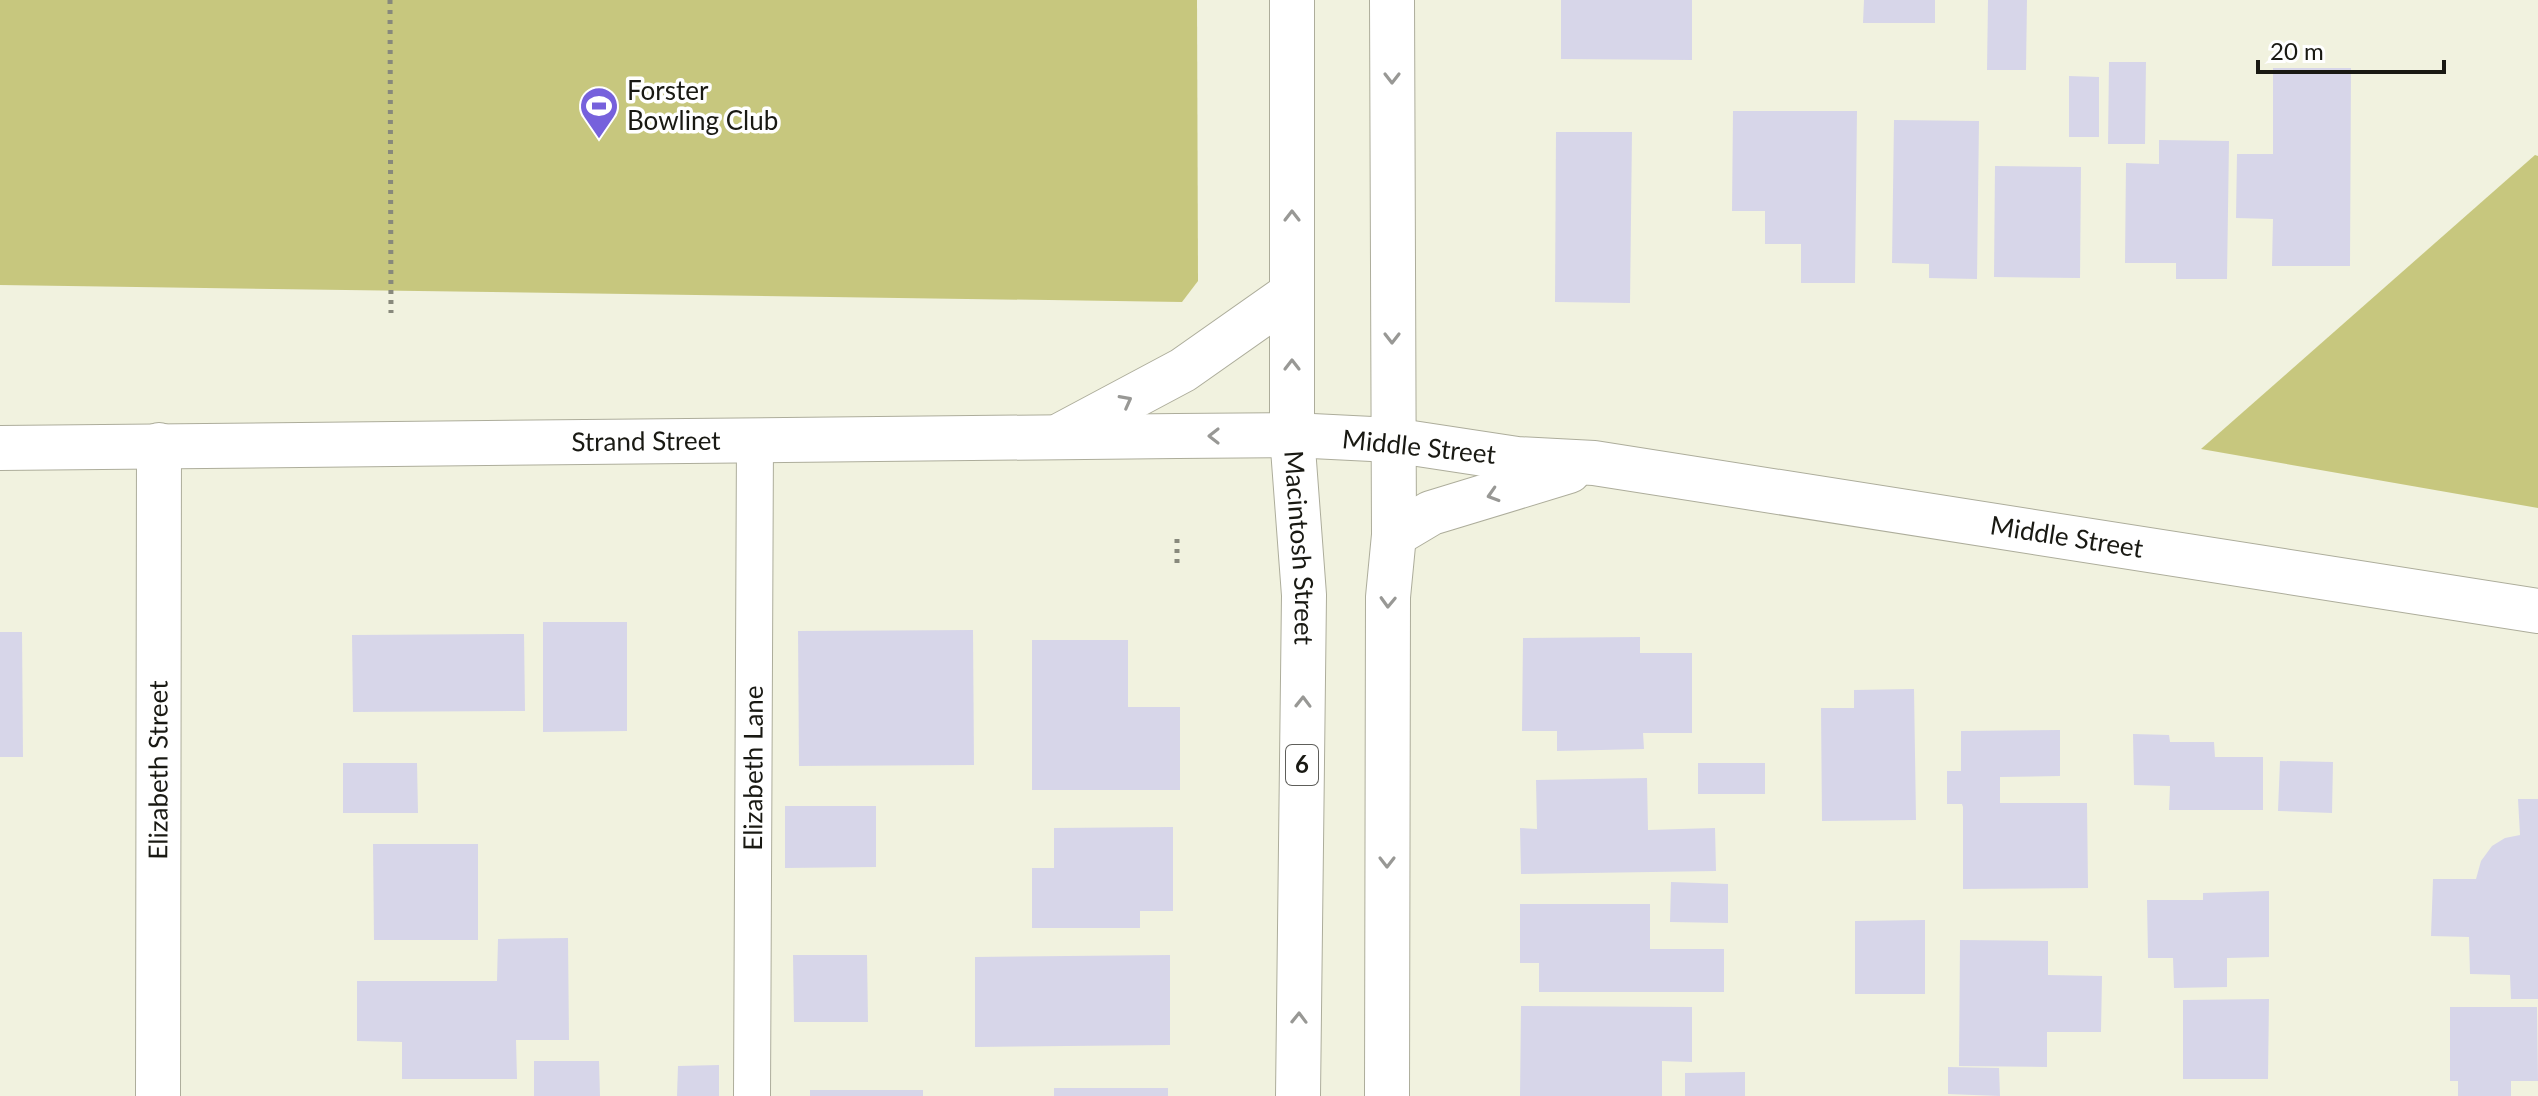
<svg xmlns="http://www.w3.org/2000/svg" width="2538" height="1096" viewBox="0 0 2538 1096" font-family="Lato,sans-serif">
	<rect width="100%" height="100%" fill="#f1f2df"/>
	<!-- green -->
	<g fill="#c7c77e">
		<polygon points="0,0 1197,0 1198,281 1182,302 0,285"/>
		<polygon points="2535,155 2538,156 2538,508 2201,449"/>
	</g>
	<!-- building -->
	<g fill="#d7d6e9">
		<polygon points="1561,0 1692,0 1692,60 1561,59"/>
		<polygon points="1864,0 1935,0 1935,23 1863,23"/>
		<polygon points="1988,0 2027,0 2026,70 1987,70"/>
		<polygon points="2109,62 2146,62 2145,144 2108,144"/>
		<polygon points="2273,68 2351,68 2350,266 2272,266 2273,219 2236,218 2237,154 2273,154"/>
		<polygon points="2069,76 2099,77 2099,137 2069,137"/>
		<polygon points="1733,111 1857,111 1855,283 1801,283 1801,244 1765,244 1765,211 1732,211"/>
		<polygon points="1894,120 1979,121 1977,279 1929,278 1929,264 1892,263"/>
		<polygon points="1556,132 1632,132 1630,303 1555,302"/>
		<polygon points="2159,140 2229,141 2227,279 2176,279 2176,263 2125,263 2126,163 2159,164"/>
		<polygon points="1995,166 2081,167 2080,278 1994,277"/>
		<polygon points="543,622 627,622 627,731 543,732"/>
		<polygon points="973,630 974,765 799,766 798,631"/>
		<polygon points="0,632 22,632 23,757 0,757"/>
		<polygon points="524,634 525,711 353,712 352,635"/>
		<polygon points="1640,637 1640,653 1692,653 1692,733 1643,733 1644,749 1557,751 1557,731 1522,731 1523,638"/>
		<polygon points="1032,640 1128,640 1128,707 1180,707 1180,790 1032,790"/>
		<polygon points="1914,689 1916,820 1822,821 1821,708 1854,708 1854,690"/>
		<polygon points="2060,730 2060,776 2000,777 2000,803 2087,803 2088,888 1963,889 1963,807 1962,804 1947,804 1947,771 1961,771 1961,731"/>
		<polygon points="2133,734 2169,735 2170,742 2214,742 2215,757 2263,757 2263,810 2169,810 2170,786 2134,785"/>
		<polygon points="2280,761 2333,762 2332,813 2278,811"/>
		<polygon points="343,763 417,763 418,813 343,813"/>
		<rect x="1698" y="763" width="67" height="31"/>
		<polygon points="1647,778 1648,830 1715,828 1716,871 1521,874 1520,828 1537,829 1536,780"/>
		<polygon points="2518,799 2538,799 2538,999 2511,999 2510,975 2470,974 2469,937 2431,936 2433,879 2476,879 2481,861 2492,846 2505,838 2520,835"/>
		<polygon points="785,806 876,806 876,867 785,868"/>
		<polygon points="1173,827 1173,911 1140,911 1140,928 1032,928 1032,868 1054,868 1054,828"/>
		<polygon points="373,844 478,844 478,940 374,940"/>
		<polygon points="1671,882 1728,884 1728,923 1670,922"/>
		<polygon points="2269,891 2269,957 2227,958 2227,987 2174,988 2173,958 2148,958 2147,900 2203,900 2203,893"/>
		<polygon points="1520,904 1650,904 1650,949 1724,949 1724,992 1539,992 1539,963 1520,963"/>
		<polygon points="1925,920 1925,994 1855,994 1855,921"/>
		<polygon points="568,938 569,1040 516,1040 517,1079 402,1079 402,1042 357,1041 357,981 497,981 498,939"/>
		<polygon points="1960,940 2048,941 2048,975 2102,976 2101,1032 2047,1032 2047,1067 1959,1066"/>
		<polygon points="793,955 867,955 868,1022 794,1022"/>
		<polygon points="1170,955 1170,1045 975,1047 975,957"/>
		<polygon points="2269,999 2268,1079 2183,1079 2183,1000"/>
		<polygon points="1521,1006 1692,1007 1692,1062 1662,1061 1662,1096 1520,1096"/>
		<polygon points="2450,1007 2537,1007 2538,1081 2511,1081 2511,1096 2458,1096 2458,1081 2450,1081"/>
		<polygon points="534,1061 599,1061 600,1096 534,1096"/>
		<polygon points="719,1065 719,1096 677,1096 678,1066"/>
		<polygon points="1948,1067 1999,1068 2000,1096 1948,1094"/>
		<polygon points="1745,1072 1745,1096 1685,1096 1685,1073"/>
		<rect x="1054" y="1088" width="114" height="8"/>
		<rect x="810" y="1090" width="113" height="6"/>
	</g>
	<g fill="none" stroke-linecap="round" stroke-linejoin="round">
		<defs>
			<g id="service">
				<path id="s1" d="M752 1096 755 440"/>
			</g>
			<g id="minor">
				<path id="s2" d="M1392 440 1517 459 1594 463 2538 611"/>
				<polyline points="1394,535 1431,513 1569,471"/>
				<path id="s3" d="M158 1096 159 445"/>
			</g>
			<g id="tertiary">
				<polyline points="1063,434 1183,370 1291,294"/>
				<path id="s4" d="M0 448 1177 436 1292 435 1392 440"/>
			</g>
			<g id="primary">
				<path id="s5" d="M1292 0V435L1304 595 1298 1096"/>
				<polyline points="1387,1096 1388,597 1394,535 1392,0"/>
			</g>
		</defs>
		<!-- service casing -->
		<use href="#service" stroke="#adad9b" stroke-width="38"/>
		<!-- minor casing -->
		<use href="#minor" stroke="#adad9b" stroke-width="46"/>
		<!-- tertiary casing -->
		<use href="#tertiary" stroke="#adad9b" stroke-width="46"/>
		<!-- primary casing -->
		<use href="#primary" stroke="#adad9b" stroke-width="46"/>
		<!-- path -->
		<g stroke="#88897c" stroke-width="5" stroke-dasharray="4 6" stroke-linecap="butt">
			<polyline points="390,0 391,313"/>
			<polyline points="1177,539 1177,568"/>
		</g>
		<!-- service -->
		<use href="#service" stroke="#fff" stroke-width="36"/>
		<!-- minor -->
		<use href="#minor" stroke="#fff" stroke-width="44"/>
		<!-- tertiary -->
		<use href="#tertiary" stroke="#fff" stroke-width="44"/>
		<!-- primary -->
		<use href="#primary" stroke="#fff" stroke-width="44"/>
	</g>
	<!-- one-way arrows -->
	<defs><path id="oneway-chevron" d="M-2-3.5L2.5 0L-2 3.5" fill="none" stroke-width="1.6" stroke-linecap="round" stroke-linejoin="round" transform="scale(2)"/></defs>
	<g stroke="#989895">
		<use href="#oneway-chevron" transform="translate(1392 78) rotate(90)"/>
		<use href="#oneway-chevron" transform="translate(1292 216) rotate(-90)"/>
		<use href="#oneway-chevron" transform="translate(1392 338) rotate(90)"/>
		<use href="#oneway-chevron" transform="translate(1292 365) rotate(-90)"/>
		<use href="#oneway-chevron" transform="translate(1126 401) rotate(-28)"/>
		<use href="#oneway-chevron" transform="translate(1214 436) rotate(180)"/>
		<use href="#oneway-chevron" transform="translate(1493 495) rotate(163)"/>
		<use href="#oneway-chevron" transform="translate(1388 602) rotate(92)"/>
		<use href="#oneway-chevron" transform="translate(1303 702) rotate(-89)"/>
		<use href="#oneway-chevron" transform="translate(1387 862) rotate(90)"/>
		<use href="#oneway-chevron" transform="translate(1299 1018) rotate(-89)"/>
	</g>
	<!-- icons -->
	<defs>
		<symbol id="stadium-pin" viewBox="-11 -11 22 30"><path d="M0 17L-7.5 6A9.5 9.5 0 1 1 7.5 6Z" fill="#7661dc" stroke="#fff"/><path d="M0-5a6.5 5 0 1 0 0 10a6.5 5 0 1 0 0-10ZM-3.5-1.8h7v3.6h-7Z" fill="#fff"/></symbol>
	</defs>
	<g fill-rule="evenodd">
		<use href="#stadium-pin" x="577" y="84" width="44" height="60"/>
	</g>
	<g text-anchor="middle" stroke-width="7" stroke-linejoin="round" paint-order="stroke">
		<!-- shield labels -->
		<rect fill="#fff" stroke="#5e5e5a" stroke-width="2" x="1286" y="745" width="32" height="40" rx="6"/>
		<g font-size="24" font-weight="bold" fill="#191913">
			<text x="1302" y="773">6</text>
		</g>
		<!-- poi labels -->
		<g font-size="26" fill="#191913" stroke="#fff" text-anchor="start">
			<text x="627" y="100">Forster<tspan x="627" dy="30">Bowling Club</tspan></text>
		</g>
		<!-- street labels -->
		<g font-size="26" fill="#191913" stroke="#fff">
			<text dy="9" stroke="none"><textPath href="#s4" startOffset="646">Strand Street</textPath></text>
			<text transform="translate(1419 447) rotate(6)" y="9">Middle Street</text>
			<text dy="9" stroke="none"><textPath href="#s2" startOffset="682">Middle Street</textPath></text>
			<text dy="9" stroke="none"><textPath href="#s5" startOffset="548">Macintosh Street</textPath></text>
			<text dy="9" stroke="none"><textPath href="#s1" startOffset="328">Elizabeth Lane</textPath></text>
			<text dy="9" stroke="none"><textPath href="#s3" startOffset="326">Elizabeth Street</textPath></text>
		</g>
	</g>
	<!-- scale -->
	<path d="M2258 60v12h186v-12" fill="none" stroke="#191913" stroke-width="4"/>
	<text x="2270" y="60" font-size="24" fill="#191913" stroke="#ffffff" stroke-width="6" paint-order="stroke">20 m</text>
</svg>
